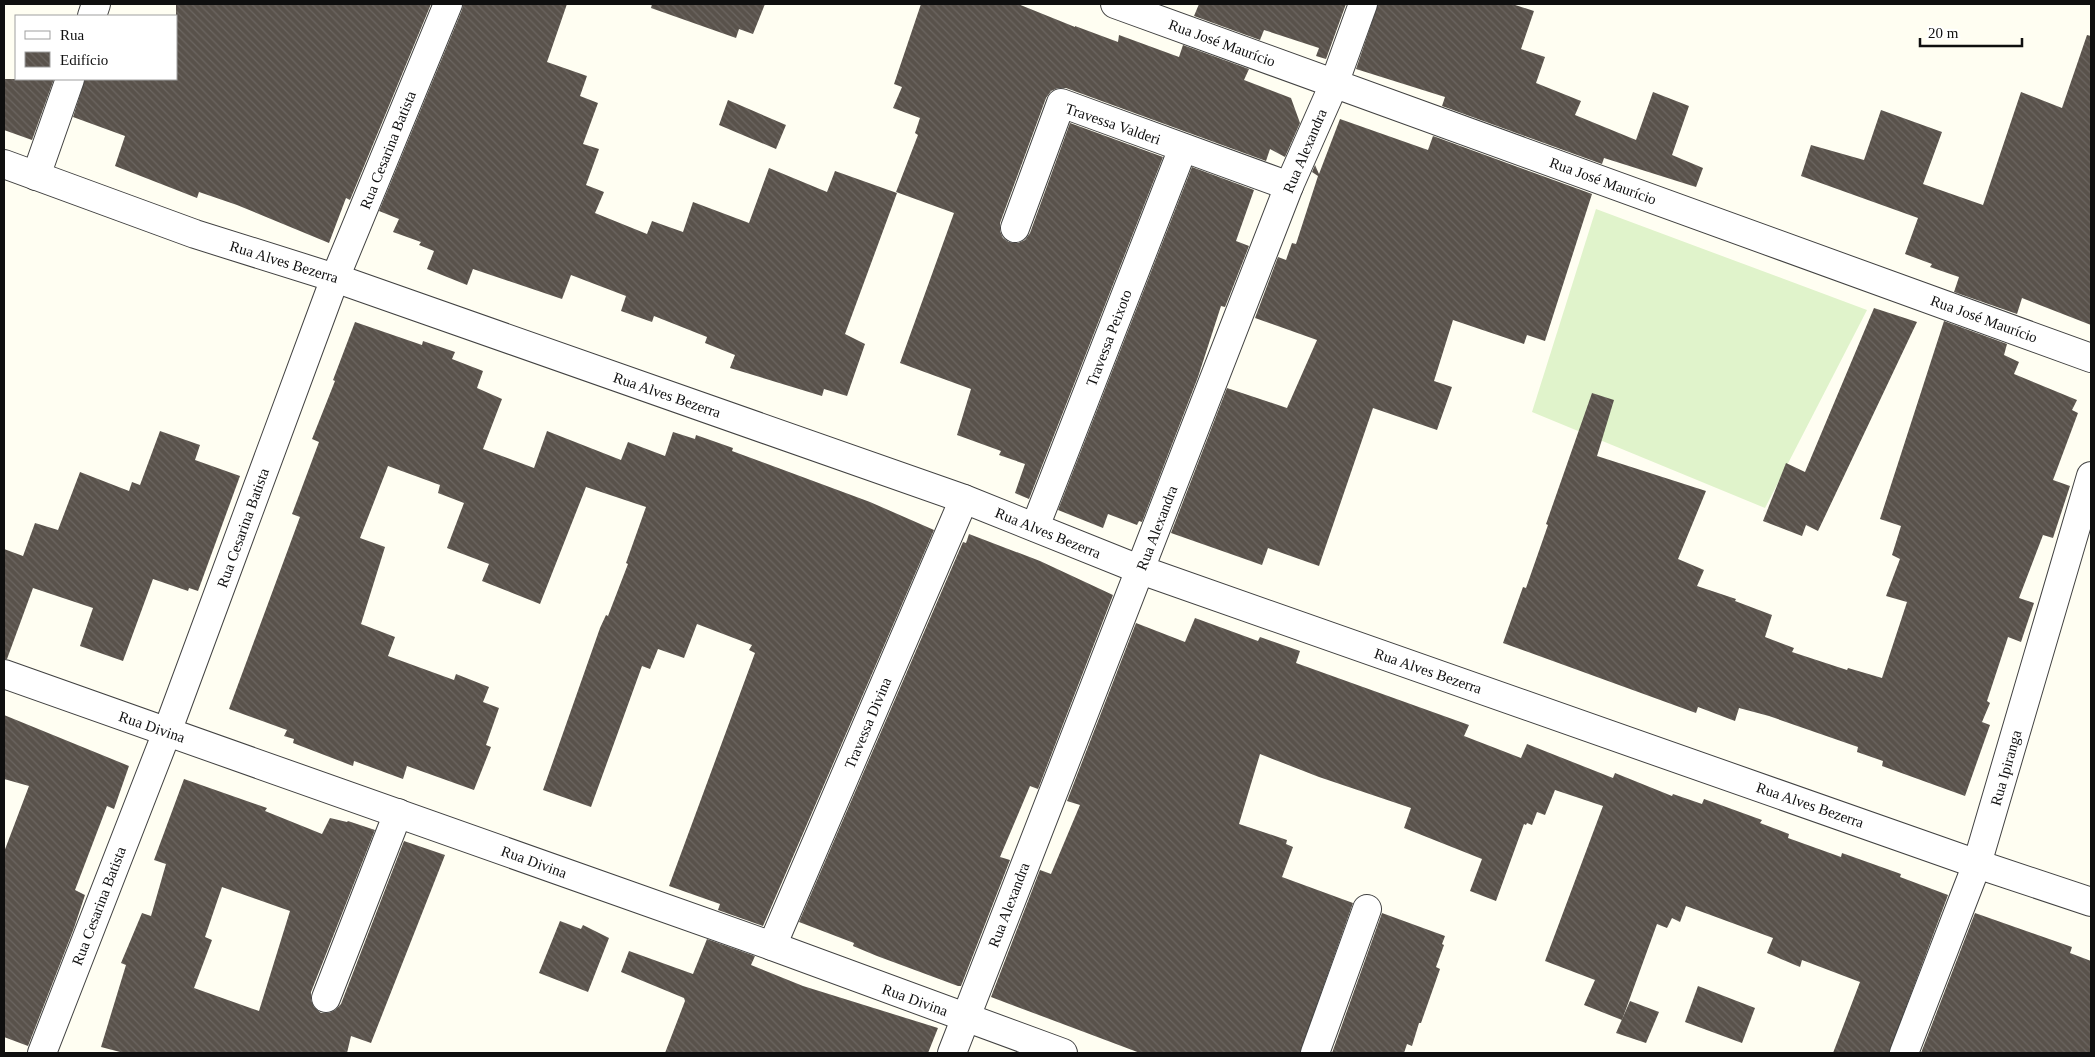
<svg xmlns="http://www.w3.org/2000/svg" width="2095" height="1057" viewBox="0 0 2095 1057" font-family="Georgia,serif">
	<defs>
		<pattern id="building-back-hatch" width="6" height="6" patternUnits="userSpaceOnUse" patternTransform="scale(1.25)"><rect width="6" height="6" fill="#59524b"/><path d="M-1 5l2 2M0 0l6 6M5-1l2 2" fill="none" stroke="#6c6661"/></pattern>
	</defs>
	<rect width="100%" height="100%" fill="#fffef2"/>
	<!-- pitch -->
	<polygon fill="#e0f3cb" points="1596,209 1867,310 1765,508 1532,412"/>
	<!-- building -->
	<g fill="url(#building-back-hatch)" fill-rule="evenodd">
		<polygon points="176,4 431,4 350,200 346,198 329,243 237,205 199,192 197,198 115,166 125,136 73,117 85,79 176,79"/>
		<polygon points="463,4 567,4 547,62 587,76 580,96 598,103 583,144 599,149 586,185 604,192 595,213 647,234 652,221 683,232 693,202 749,223 769,168 827,192 835,171 897,193 845,334 865,344 847,396 824,389 822,396 730,368 735,355 705,343 707,337 654,316 652,322 621,311 626,296 571,275 562,299 473,269 467,285 427,269 434,251 419,245 421,242 393,232 399,219 379,211 462,10"/>
		<polygon points="652,4 765,4 753,34 739,29 736,38 651,8"/>
		<polygon points="921,4 1018,4 1075,27 1075,26 1118,42 1119,35 1179,57 1183,45 1249,69 1244,80 1291,98 1300,123 1285,157 1270,149 1266,161 1066,88 1058,88 1051,91 1046,98 1000,223 1000,231 1003,238 1009,242 1018,243 1025,240 1030,233 1070,123 1163,157 1029,499 1015,493 1025,464 999,455 1001,451 957,435 971,389 900,363 954,213 896,192 918,135 915,133 920,118 893,108 902,87 894,84"/>
		<polygon points="1199,4 1346,4 1326,59 1316,56 1319,48 1264,30 1260,40 1194,16"/>
		<polygon points="1378,4 1512,4 1534,11 1521,49 1545,57 1536,83 1581,101 1575,115 1636,140 1653,92 1689,106 1672,155 1703,168 1696,187 1604,158 1602,164 1442,106 1445,97 1356,69"/>
		<polygon points="2087,35 2091,36 2091,325 2022,298 2017,314 1954,292 1959,277 1930,267 1932,264 1905,254 1918,218 1801,176 1811,145 1864,160 1881,110 1942,132 1923,184 1983,205 2021,92 2062,108"/>
		<polygon points="4,79 54,79 32,140 4,130"/>
		<polygon points="728,100 786,125 776,149 719,125"/>
		<polygon points="1340,119 1428,150 1433,136 1592,194 1545,341 1527,335 1524,344 1453,320 1434,381 1452,387 1437,430 1373,408 1319,566 1268,548 1262,565 1171,533 1227,388 1287,408 1317,340 1255,318 1278,257 1286,260 1292,243 1296,244 1318,176 1312,172 1315,165 1319,174"/>
		<polygon points="1192,167 1254,190 1236,241 1249,246 1225,307 1221,306 1198,377 1142,522 1139,521 1137,525 1108,514 1103,528 1058,510"/>
		<polygon points="1874,308 1917,322 1818,531 1806,525 1802,536 1763,521 1786,463 1805,472"/>
		<polygon points="1944,321 2007,344 2004,355 2019,362 2014,374 2077,400 2072,410 2078,413 2053,480 2070,486 2053,538 2043,535 2019,598 2034,603 2021,642 2008,637 1987,701 1990,703 1982,722 1990,725 1965,796 1882,766 1883,761 1857,752 1858,747 1769,716 1739,708 1735,721 1698,707 1696,713 1503,643 1523,587 1526,588 1548,525 1546,524 1592,393 1614,400 1597,456 1706,491 1678,559 1704,570 1697,586 1736,599 1735,601 1772,615 1765,637 1794,648 1792,652 1847,670 1848,668 1882,678 1907,602 1886,596 1900,559 1892,555 1901,526 1880,519"/>
		<polygon points="355,322 422,345 423,341 455,352 452,359 483,371 477,388 502,399 483,449 534,468 547,431 621,460 628,442 665,456 673,432 695,439 696,435 733,448 732,451 870,502 934,530 763,926 718,910 720,904 669,886 755,653 749,650 752,645 697,624 684,658 658,649 650,669 642,666 591,807 543,790 600,628 606,615 608,616 628,564 626,563 646,507 586,487 540,604 482,581 489,564 447,548 464,503 438,493 440,485 388,466 360,538 385,547 361,624 395,637 388,656 454,680 456,674 489,687 483,702 499,708 486,745 491,747 474,790 407,766 403,779 354,761 353,766 293,743 294,739 284,736 287,730 229,709 300,517 292,514 319,442 312,439 335,381 333,380"/>
		<polygon points="160,431 200,445 195,460 240,476 198,591 189,588 188,591 153,579 123,661 80,646 93,608 33,588 7,659 4,659 4,549 23,556 35,523 58,530 80,472 129,491 132,482 140,485"/>
		<polygon points="969,534 1040,561 1113,595 1038,789 1030,786 1000,857 1010,860 961,986 958,986 877,956 853,946 854,943 799,922 963,542 966,543"/>
		<polygon points="1195,618 1258,641 1260,637 1300,651 1296,663 1469,725 1464,736 1521,758 1527,744 1613,778 1615,773 1672,796 1673,794 1702,804 1704,799 1762,820 1760,823 1789,834 1788,838 1841,857 1842,853 1901,874 1900,877 1948,895 1889,1053 1833,1053 1860,982 1802,960 1800,967 1767,953 1773,938 1686,906 1680,922 1672,918 1667,928 1657,924 1622,1020 1584,1005 1595,980 1545,961 1603,806 1555,790 1545,815 1537,812 1532,825 1527,823 1526,825 1524,824 1496,901 1470,891 1482,859 1404,828 1411,808 1319,777 1260,754 1239,824 1287,840 1286,844 1293,847 1282,877 1353,903 1300,1053 1140,1053 991,997 1040,870 1051,874 1080,805 1067,801 1136,623 1185,642"/>
		<polygon points="4,715 129,766 114,809 107,806 75,890 85,895 74,928 28,1046 4,1037 4,852 29,786 4,779"/>
		<path d="M184 779 267 808 265 811 322 834 330 818 347 822 348 821 375 830 311 992V1000L314 1007 321 1013H329L335 1010 341 1004 404 841 445 855 371 1043 351 1036 347 1053H124L101 1047 126 965 121 963 142 913 151 916 166 864 154 860ZM222 887 290 911 259 1011 194 988 212 940 205 937Z"/>
		<polygon points="1382,913 1445,936 1442,944 1444,945 1436,967 1440,969 1421,1023 1419,1023 1412,1046 1407,1044 1404,1053 1332,1053"/>
		<polygon points="1975,913 2072,947 2070,953 2091,961 2091,1053 1921,1053"/>
		<polygon points="560,921 581,929 583,925 609,938 588,992 539,973"/>
		<polygon points="707,939 755,956 751,965 803,986 938,1028 928,1053 665,1053 685,1001 684,998 621,972 629,951 693,974"/>
		<polygon points="1698,986 1755,1008 1742,1043 1685,1022"/>
		<polygon points="1630,1001 1659,1012 1646,1043 1616,1033"/>
	</g>
	<g fill="none" stroke-linecap="round" stroke-linejoin="round">
		<defs>
			<g id="minor">
				<polyline points="1115,4 2091,358"/>
				<polyline points="92,16 96,4"/>
				<polyline points="4,164 195,234 335,278 964,499 1141,570 1977,864 2091,902"/>
				<polyline points="36,176 70,79"/>
				<polyline points="1015,228 1061,103 1289,186"/>
				<polyline points="1035,527 1183,148"/>
				<polyline points="4,674 772,946 1063,1053"/>
				<polyline points="772,946 964,499"/>
				<polyline points="326,998 398,813"/>
				<polyline points="42,1053 167,732 335,278 448,4"/>
				<polyline points="952,1053 1289,186 1334,84 1363,4"/>
				<polyline points="1315,1053 1367,909"/>
				<polyline points="1904,1053 1977,864 2091,476"/>
			</g>
		</defs>
		<!-- minor casing -->
		<use href="#minor" stroke="#424242" stroke-width="30"/>
		<!-- minor -->
		<use href="#minor" stroke="#fff" stroke-width="28"/>
	</g>
	<g text-anchor="middle" stroke-width="5" stroke-linejoin="round" paint-order="stroke">
		<!-- street labels -->
		<g font-size="15" fill="#0f0f0f" stroke="#fff">
			<text transform="translate(1222 43) rotate(20)" y="5">Rua José Maurício</text>
			<text transform="translate(1113 124) rotate(19)" y="5">Travessa Valderi</text>
			<text transform="translate(388 150) rotate(-68)" y="5">Rua Cesarina Batista</text>
			<text transform="translate(1305 151) rotate(-67)" y="5">Rua Alexandra</text>
			<text transform="translate(1603 181) rotate(20)" y="5">Rua José Maurício</text>
			<text transform="translate(284 262) rotate(17)" y="5">Rua Alves Bezerra</text>
			<text transform="translate(1984 319) rotate(20)" y="5">Rua José Maurício</text>
			<text transform="translate(1109 338) rotate(-69)" y="5">Travessa Peixoto</text>
			<text transform="translate(667 395) rotate(19)" y="5">Rua Alves Bezerra</text>
			<text transform="translate(243 528) rotate(-70)" y="5">Rua Cesarina Batista</text>
			<text transform="translate(1157 528) rotate(-69)" y="5">Rua Alexandra</text>
			<text transform="translate(1048 533) rotate(22)" y="5">Rua Alves Bezerra</text>
			<text transform="translate(1428 671) rotate(19)" y="5">Rua Alves Bezerra</text>
			<text transform="translate(868 723) rotate(-67)" y="5">Travessa Divina</text>
			<text transform="translate(152 727) rotate(19)" y="5">Rua Divina</text>
			<text transform="translate(2006 768) rotate(-74)" y="5">Rua Ipiranga</text>
			<text transform="translate(1810 805) rotate(19)" y="5">Rua Alves Bezerra</text>
			<text transform="translate(534 862) rotate(20)" y="5">Rua Divina</text>
			<text transform="translate(1009 905) rotate(-69)" y="5">Rua Alexandra</text>
			<text transform="translate(99 906) rotate(-69)" y="5">Rua Cesarina Batista</text>
			<text transform="translate(915 1000) rotate(20)" y="5">Rua Divina</text>
		</g>
	</g>
	<!-- border -->
	<rect width="2095" height="1057" fill="none" stroke="#0f0f0f" stroke-width="10"/>
	<!-- legend -->
	<rect x="15" y="15" width="162" height="65" fill="#ffffff" stroke="#9f9f9f"/>
	<rect x="25" y="31" width="25" height="8" fill="#ffffff" stroke="#9f9f9f"/>
	<text x="60" y="40" font-size="15" fill="#0f0f0f">Rua</text>
	<rect x="25" y="52" width="25" height="15" fill="url(#building-back-hatch)" stroke="#9f9f9f"/>
	<text x="60" y="65" font-size="15" fill="#0f0f0f">Edifício</text>
	<!-- scale -->
	<path d="M1920 38v8h102v-8" fill="none" stroke="#0f0f0f" stroke-width="2.5"/>
	<text x="1928" y="38" font-size="15" fill="#0f0f0f" stroke="#ffffff" stroke-width="4" paint-order="stroke">20 m</text>
</svg>
